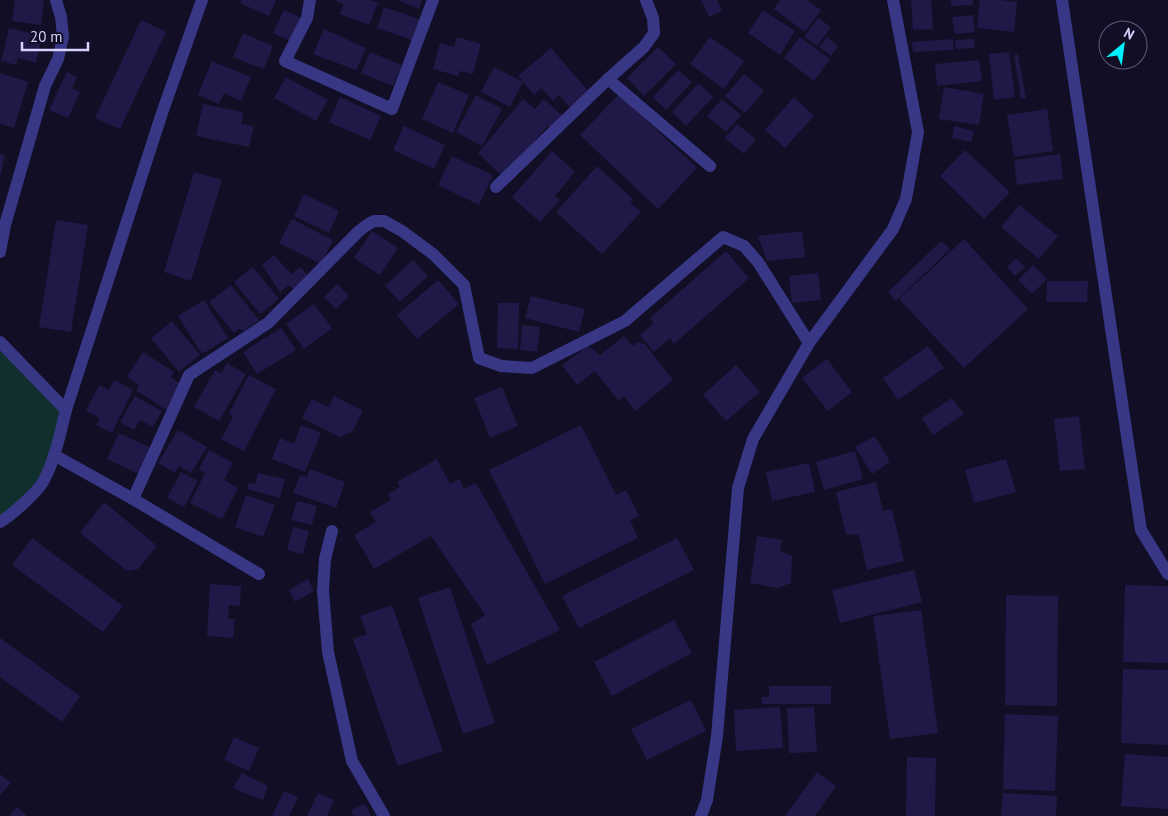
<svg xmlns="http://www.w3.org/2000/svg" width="1168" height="816" viewBox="0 0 1168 816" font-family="'PT Sans',sans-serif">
	<rect width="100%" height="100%" fill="#110e25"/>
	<!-- green -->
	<polygon fill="#102f2d" points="0,350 66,410 43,482 0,519"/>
	<!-- building -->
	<g fill="#201947">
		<polygon points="15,0 44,0 41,25 12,21"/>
		<polygon points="242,0 276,0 269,16 240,3"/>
		<polygon points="333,0 370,0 378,3 369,25 340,14 343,4"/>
		<polygon points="397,0 422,0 419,9"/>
		<polygon points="701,0 717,0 722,11 709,17"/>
		<polygon points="780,0 807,0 821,10 805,32 774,9"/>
		<polygon points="911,0 931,0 933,29 913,30"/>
		<polygon points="951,0 973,0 973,5 951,6"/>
		<polygon points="980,0 1001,0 1017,2 1014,32 977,28"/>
		<polygon points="384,7 422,20 415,41 377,28"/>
		<polygon points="284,10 301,18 290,41 273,33"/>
		<polygon points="763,10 795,31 780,55 748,33"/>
		<polygon points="973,15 975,32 955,34 952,17"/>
		<polygon points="818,18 831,27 817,46 804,37"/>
		<polygon points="141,20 166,32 120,129 95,118"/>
		<polygon points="9,28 42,36 36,63 18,58 16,65 1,61"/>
		<polygon points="324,29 366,48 356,70 313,54"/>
		<polygon points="243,33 273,46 264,69 233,57"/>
		<polygon points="457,37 481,44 473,74 460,71 458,76 433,69 440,43 454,47"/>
		<polygon points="710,37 744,61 724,89 690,64"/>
		<polygon points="800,37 830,59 814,81 784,58"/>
		<polygon points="827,37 838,46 831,56 819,47"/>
		<polygon points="953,39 954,50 913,52 912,42"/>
		<polygon points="974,39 975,48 956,49 955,40"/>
		<polygon points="658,47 676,64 644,96 627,78"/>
		<polygon points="551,48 590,93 571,109 559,95 553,101 541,88 534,95 523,82 510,107 481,92 494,67 523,82 518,76"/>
		<polygon points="370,52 402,65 393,86 361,73"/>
		<polygon points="1009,52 1015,97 994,100 989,54"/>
		<polygon points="1018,54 1026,98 1021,99 1014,55"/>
		<polygon points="979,60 982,81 937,86 935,64"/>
		<polygon points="212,61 251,77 241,101 224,93 219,104 198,95"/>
		<polygon points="678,70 692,82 666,110 653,97"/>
		<polygon points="67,72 77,77 72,88 80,92 68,118 49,110"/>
		<polygon points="0,73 28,82 14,128 0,124"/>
		<polygon points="744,74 764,91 745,113 725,96"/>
		<polygon points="286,77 328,100 316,121 274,98"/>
		<polygon points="438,82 469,95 453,133 422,119"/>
		<polygon points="699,83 713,97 686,126 672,112"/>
		<polygon points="944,87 984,94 979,125 939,119"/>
		<polygon points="619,94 697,168 658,209 580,135"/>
		<polygon points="476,95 502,109 482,146 456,132"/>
		<polygon points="340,97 381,116 370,140 329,122"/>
		<polygon points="794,97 814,116 785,148 765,130"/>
		<polygon points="523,99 535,109 544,99 563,116 552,128 548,126 502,176 478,153"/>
		<polygon points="722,99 741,115 726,132 707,116"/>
		<polygon points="203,104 243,112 241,124 254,126 249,147 196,136"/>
		<polygon points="1047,109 1053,151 1014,157 1007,115"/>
		<polygon points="737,124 756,139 744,154 725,138"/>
		<polygon points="404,126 445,145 434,169 393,150"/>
		<polygon points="954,126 974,131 971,142 952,138"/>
		<polygon points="965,150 1010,192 984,219 940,176"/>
		<polygon points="552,151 575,172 555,196 560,200 540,222 512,197"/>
		<polygon points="0,154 5,155 1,174 0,174"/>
		<polygon points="1060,154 1063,179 1017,185 1014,160"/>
		<polygon points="452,156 493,175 479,205 438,185"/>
		<polygon points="597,166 633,199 630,203 641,212 602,254 556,212"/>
		<polygon points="194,172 222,180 191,281 164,272"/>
		<polygon points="304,194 339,211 329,233 294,216"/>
		<polygon points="1019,205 1058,236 1039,259 1001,227"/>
		<polygon points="292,219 333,240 321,264 279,243"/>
		<polygon points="56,220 88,225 71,332 39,327"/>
		<polygon points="372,231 398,248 380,275 354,258"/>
		<polygon points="802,231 805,257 767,261 758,236"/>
		<polygon points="964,239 1028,309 964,368 899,299"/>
		<polygon points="941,241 950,249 896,301 888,292"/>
		<polygon points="726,251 749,278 674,344 670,338 654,352 640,335 654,323 650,318"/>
		<polygon points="274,255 291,274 300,267 309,277 295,290 289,285 280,292 262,265"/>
		<polygon points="1016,258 1025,267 1015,276 1007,267"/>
		<polygon points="413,260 428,276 400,302 385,286"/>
		<polygon points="1033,265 1047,279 1032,294 1018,280"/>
		<polygon points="253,267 279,299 260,314 234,282"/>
		<polygon points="818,273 821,300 792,303 789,276"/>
		<polygon points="438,280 459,304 417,339 397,315"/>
		<polygon points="1047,281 1088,281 1087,302 1046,302"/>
		<polygon points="337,284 349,296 336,309 324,297"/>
		<polygon points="231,285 259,320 244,331 239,329 234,333 209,302"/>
		<polygon points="531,296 585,309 579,332 525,318"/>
		<polygon points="204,300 228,338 202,354 178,316"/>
		<polygon points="498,303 519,303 518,349 497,348"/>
		<polygon points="314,304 332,328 304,349 286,324"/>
		<polygon points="172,321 200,355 179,372 151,338"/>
		<polygon points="522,325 540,327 537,352 520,350"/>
		<polygon points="281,328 296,350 257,374 243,352"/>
		<polygon points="624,336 633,346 637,342 645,344 673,380 635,411 624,396 619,401 595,371 577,385 562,365 588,346 600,355"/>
		<polygon points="928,346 944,368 898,400 883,378"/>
		<polygon points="143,352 174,372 171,377 183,386 168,411 136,390 139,385 127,377"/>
		<polygon points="827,359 852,392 828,411 802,378"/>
		<polygon points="227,363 246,374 219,421 194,407 215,370 221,373"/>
		<polygon points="736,365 760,392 726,421 703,395"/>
		<polygon points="249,375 276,389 244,451 221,439 233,417 229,413"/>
		<polygon points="114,380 133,390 112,433 96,425 100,418 86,411 99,385 109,390"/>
		<polygon points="502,387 518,426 490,438 474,398"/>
		<polygon points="135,396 162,411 153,427 140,420 134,430 120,422"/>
		<polygon points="334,396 363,411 352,432 340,437 302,418 312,399 328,407"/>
		<polygon points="952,398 964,414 933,435 922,418"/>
		<polygon points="1079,416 1085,469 1060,471 1054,419"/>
		<polygon points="301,425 321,433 305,472 272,459 280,438 294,444"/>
		<polygon points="581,425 616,495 626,490 639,516 630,520 638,538 545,584 489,470"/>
		<polygon points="178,430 207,447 191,473 179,466 175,473 158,463"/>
		<polygon points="119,433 151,448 139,474 107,459"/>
		<polygon points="875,436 890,462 872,474 855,447"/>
		<polygon points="209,450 233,463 224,480 238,488 222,519 190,503 205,473 199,470"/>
		<polygon points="855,451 863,479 824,490 816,462"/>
		<polygon points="437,459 450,484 459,479 464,489 476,483 560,630 487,665 471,624 485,615 431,536 374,569 354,535 376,522 370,512 391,500 388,494 400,487 397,482"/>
		<polygon points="1006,459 1016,492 974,503 965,470"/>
		<polygon points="809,463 815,492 772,501 766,472"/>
		<polygon points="310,469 345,482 336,508 293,493 300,475 307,477"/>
		<polygon points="181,472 198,481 184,507 167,498"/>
		<polygon points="258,473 285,479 280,498 247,489 248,483 255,484"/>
		<polygon points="876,482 883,511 892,509 904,561 867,570 859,535 846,534 836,492"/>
		<polygon points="246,495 275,505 263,537 235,527"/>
		<polygon points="297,501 317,506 312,525 291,520"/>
		<polygon points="104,502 157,546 138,569 127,571 80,533"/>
		<polygon points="293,527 309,531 303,554 287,550"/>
		<polygon points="757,536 782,540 780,551 792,556 791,583 778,588 750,583"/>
		<polygon points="32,538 123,606 103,632 12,565"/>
		<polygon points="677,538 694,570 579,628 562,596"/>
		<polygon points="914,570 922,602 840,623 832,590"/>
		<polygon points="308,579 314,591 295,602 289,590"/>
		<polygon points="210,584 241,586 240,606 229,605 228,619 235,619 233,638 207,636"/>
		<polygon points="1125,585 1168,586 1168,663 1123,662"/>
		<polygon points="450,587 495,723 463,734 418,598"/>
		<polygon points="1006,595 1058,596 1057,706 1005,705"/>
		<polygon points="392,605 443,751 398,766 353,639 367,634 360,616"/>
		<polygon points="921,610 938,733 890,739 873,616"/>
		<polygon points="674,620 692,653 612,696 594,662"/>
		<polygon points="0,638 80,696 62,722 0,677"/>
		<polygon points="1123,669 1168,670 1168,745 1121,743"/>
		<polygon points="769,686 831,686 831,704 762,704 762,697 769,697"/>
		<polygon points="691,700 706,731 647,760 631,729"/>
		<polygon points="780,707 783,748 736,751 734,710"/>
		<polygon points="814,707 817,752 789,753 787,708"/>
		<polygon points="1005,714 1058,716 1055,791 1003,789"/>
		<polygon points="234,737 259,748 249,771 224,760"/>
		<polygon points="1125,754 1168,757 1168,809 1121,806"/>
		<polygon points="907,757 936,758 935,816 906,816"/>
		<polygon points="817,772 836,786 815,816 785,816"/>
		<polygon points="242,773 268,786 263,800 233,788"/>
		<polygon points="0,774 11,783 0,795"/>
		<polygon points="284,791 298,797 289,816 272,816"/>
		<polygon points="318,793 334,800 327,816 307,816"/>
		<polygon points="1003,793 1057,796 1056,816 1001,816"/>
		<polygon points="365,804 371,816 354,816 351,810"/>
		<polygon points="17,807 27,816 9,816"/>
	</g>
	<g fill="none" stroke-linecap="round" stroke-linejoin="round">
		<!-- minor -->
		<g stroke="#373786" stroke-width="12">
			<polyline points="310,0 307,18 285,61 392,109 433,0"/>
			<polyline points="1062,0 1141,530 1168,574"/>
			<polyline points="608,79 710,166"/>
			<polyline points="496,187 608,79 644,47 654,33 653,18 646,0"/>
			<polyline points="0,252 5,225 45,86 58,59 63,37 61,17 56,0"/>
			<polyline points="0,342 66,410"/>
			<polyline points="54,455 133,499 189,375 268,323 359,231 367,225 374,221 384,221 402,231 433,254 464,285 479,358 501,366 532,368 625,321 723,237 744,246 758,262 809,343"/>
			<polyline points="133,499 259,574"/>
			<path d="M0 522C11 516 37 492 43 482 55 460 60 434 66 410L162 113 202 0"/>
			<polyline points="332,531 325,559 323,591 328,652 352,761 384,816"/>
			<polyline points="701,816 707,800 717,736 738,488 753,439 809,343 893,229 906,199 918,132 893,0"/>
		</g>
	</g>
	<!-- north arrow -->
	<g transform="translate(1123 45) rotate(29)"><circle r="24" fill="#110e25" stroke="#5f5c7c"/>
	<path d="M0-4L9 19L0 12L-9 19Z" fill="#00effd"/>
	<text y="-8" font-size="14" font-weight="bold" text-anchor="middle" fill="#d5d2ff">N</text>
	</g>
	<!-- scale -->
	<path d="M22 42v8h66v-8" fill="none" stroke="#d5d2ff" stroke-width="2.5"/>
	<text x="30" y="42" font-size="15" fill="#d5d2ff" stroke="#110e25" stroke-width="4" paint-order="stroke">20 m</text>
</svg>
